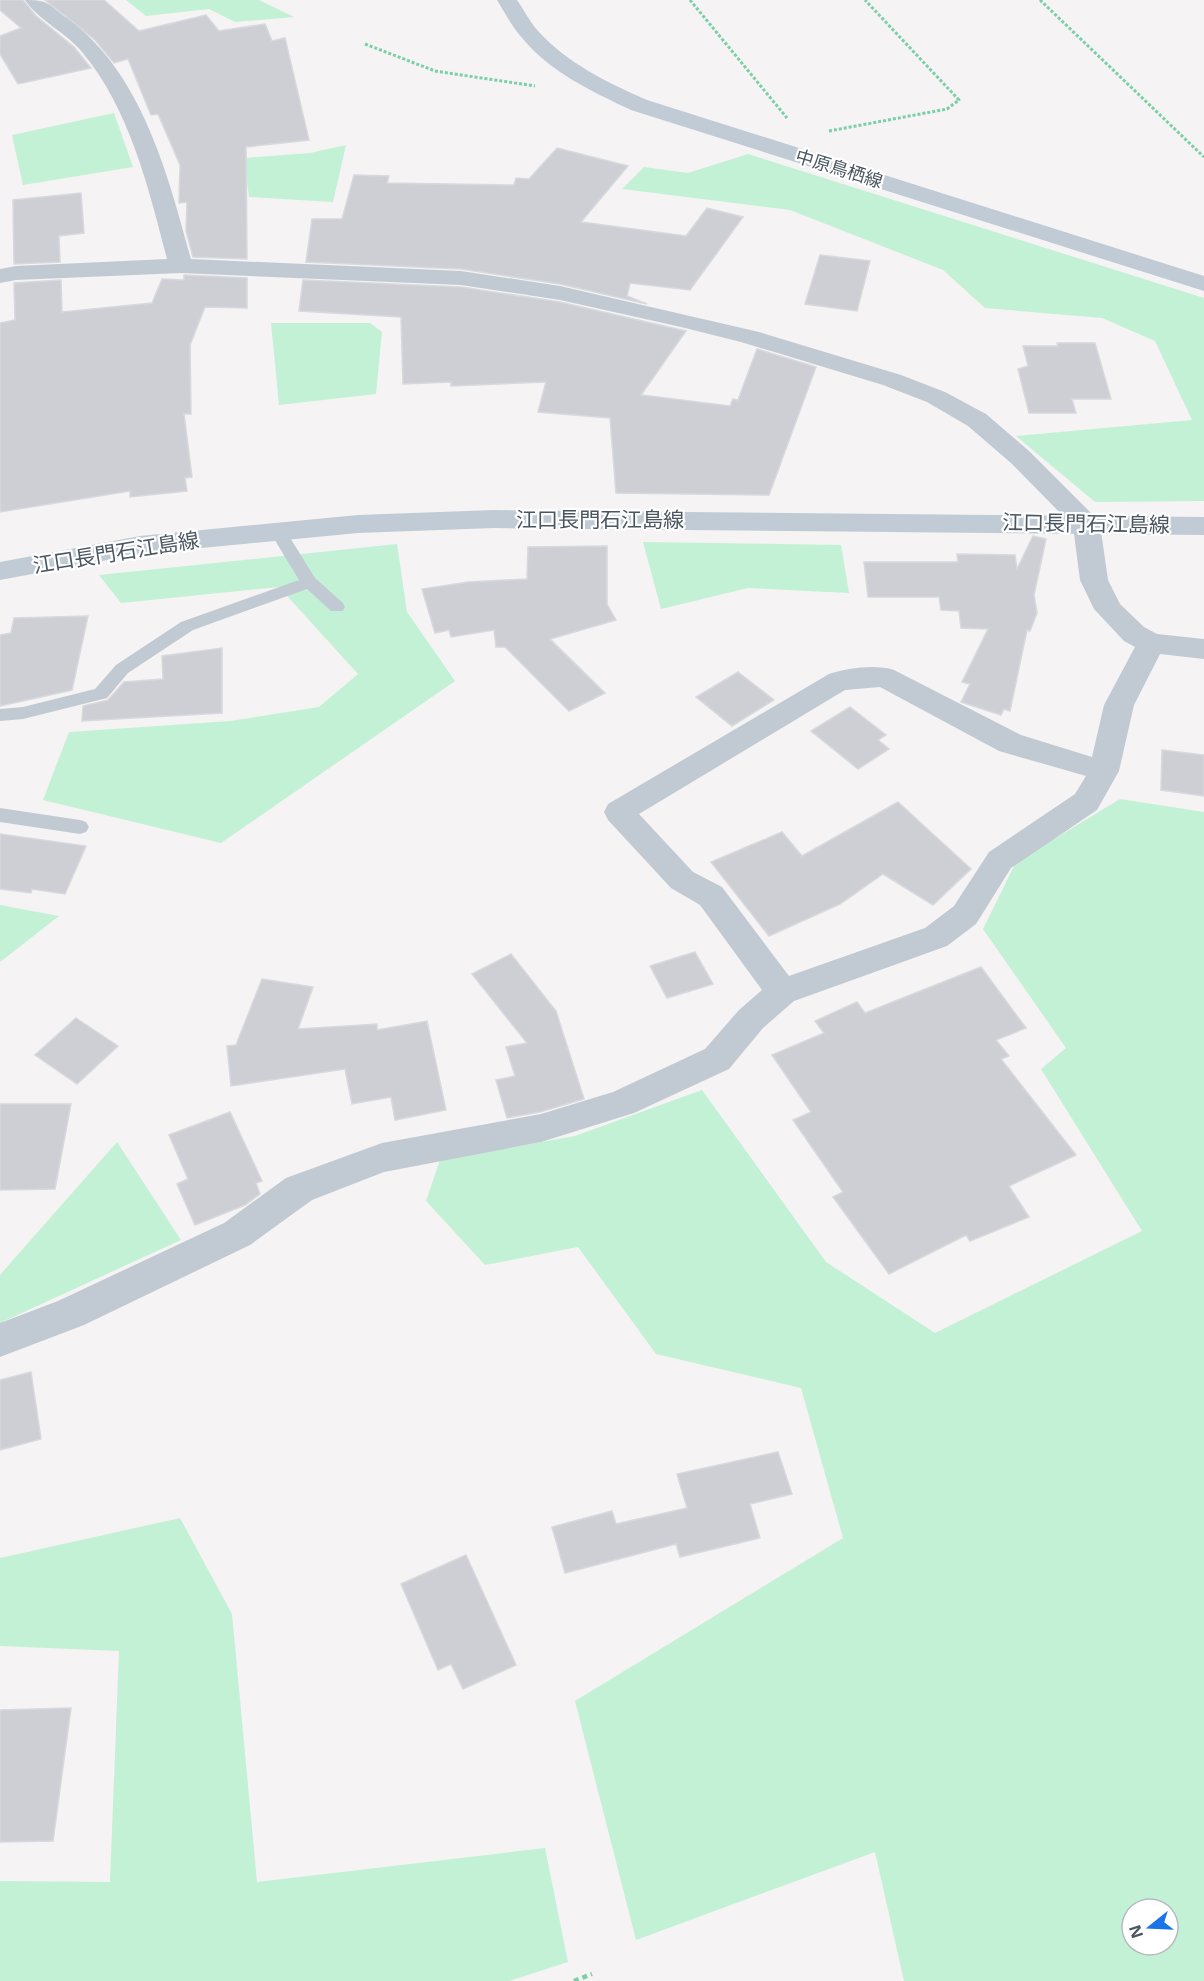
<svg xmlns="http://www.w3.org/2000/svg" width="1204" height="1981" viewBox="0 0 1204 1981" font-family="'Noto Sans','Noto Sans JP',sans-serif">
	<rect width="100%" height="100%" fill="#f5f3f3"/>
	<!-- green -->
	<g fill="#c3f1d5" fill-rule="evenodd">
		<polygon points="126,0 259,0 294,17 235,22 209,9 146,16"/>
		<polygon points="114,113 133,167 23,185 12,135"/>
		<polygon points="346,145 333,202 249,197 244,158 310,153"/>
		<polygon points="748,154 1204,298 1204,501 1095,502 1016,436 1192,420 1155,341 1102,318 985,308 943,270 790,210 622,189 644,167 688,173"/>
		<polygon points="271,323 370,323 382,332 376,394 279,405"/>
		<polygon points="643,542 841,545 849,593 748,588 661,609"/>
		<polygon points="397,544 407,612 455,681 221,843 43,800 69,732 231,721 319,707 358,674 279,587 121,603 99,575"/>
		<path d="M1120 799 1204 812V1981H904L875 1852 636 1940 575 1701 843 1538 801 1388 656 1354 578 1247 485 1265 426 1201 440 1160 575 1136 702 1090 826 1262 935 1333 1142 1231 1041 1069 1066 1048 983 929 1016 862ZM1132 1909H1168V1945H1132Z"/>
		<polygon points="0,905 59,916 0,962"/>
		<polygon points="117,1142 181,1240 0,1323 0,1275"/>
		<polygon points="180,1518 232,1614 257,1882 545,1848 568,1962 509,1981 0,1981 0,1881 110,1882 119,1651 0,1646 0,1558"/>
	</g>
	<!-- building -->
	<g fill="#cdcfd5" stroke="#d7d9de" stroke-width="1.5">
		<polygon points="0,0 23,0 36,16 74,47 91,68 18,84 0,54 0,36 21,28 0,10"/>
		<polygon points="45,0 104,0 139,31 206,15 219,31 265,24 272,41 285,38 309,140 246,147 247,259 193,257 186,231 187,202 179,203 180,165 158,114 151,115 128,59 114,63 95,40"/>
		<polygon points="557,148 628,166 581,222 686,236 707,208 743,217 690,290 630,283 627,296 647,304 560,284 461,269 306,262 312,219 342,219 354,175 389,176 387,183 514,185 516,178 529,179"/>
		<polygon points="81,193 84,233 59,236 60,262 14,264 13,200"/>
		<polygon points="820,255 870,261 857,311 805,304"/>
		<polygon points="184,275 247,278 247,308 205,307 190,345 191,414 184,414 192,477 185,478 187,491 130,497 130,491 0,512 0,323 15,320 14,283 61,280 62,312 152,303 162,279 184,280"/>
		<polygon points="303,280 461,287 560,302 686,331 641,395 730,406 733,399 738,400 757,349 816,367 769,495 616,493 610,418 538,412 546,382 451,386 451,382 403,384 401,317 299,311"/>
		<polygon points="1057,343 1095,343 1111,399 1072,399 1076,413 1029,413 1018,369 1028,366 1023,346 1058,346"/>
		<polygon points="1033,536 1046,539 1034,595 1037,613 1030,631 1027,630 1010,711 1004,709 1001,715 961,702 970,684 962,682 988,629 961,628 959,611 941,610 939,597 868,597 864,562 958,562 957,554 1015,555 1017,569"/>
		<polygon points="607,546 607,604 616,620 550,639 605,693 569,711 505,647 496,647 494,630 451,637 449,630 435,633 422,589 468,582 527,579 528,547"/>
		<polygon points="88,616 72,690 0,706 0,635 11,633 14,618"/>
		<polygon points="222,648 222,713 82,721 83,706 108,700 124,682 163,679 162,656"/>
		<polygon points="738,672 774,700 732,726 696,697"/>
		<polygon points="850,707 886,735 878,740 889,749 858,769 811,731"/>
		<polygon points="1162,750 1204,755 1204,796 1161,790"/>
		<polygon points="898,802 971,869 933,905 883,874 840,904 769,936 711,862 782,832 802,856"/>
		<polygon points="0,834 86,846 65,894 32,889 31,893 0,889"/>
		<polygon points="695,952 713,984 667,998 650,966"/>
		<polygon points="511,954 556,1011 584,1099 540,1112 507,1118 496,1080 515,1076 506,1047 527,1043 472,974"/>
		<polygon points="981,967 1026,1028 996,1040 1009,1056 1001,1059 1076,1155 1009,1186 1029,1217 970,1241 966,1235 889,1274 833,1197 843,1192 793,1120 811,1112 772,1055 824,1033 815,1021 857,1002 865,1013"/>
		<polygon points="262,979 313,987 298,1029 377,1024 377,1030 427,1021 446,1110 395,1120 391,1097 352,1104 345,1069 231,1086 227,1046 236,1045"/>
		<polygon points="76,1018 118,1046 77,1084 35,1055"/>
		<polygon points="0,1104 71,1104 55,1189 0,1190"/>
		<polygon points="230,1112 262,1181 256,1183 260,1194 245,1205 195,1225 177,1184 188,1179 169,1135"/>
		<polygon points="31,1372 41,1439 0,1450 0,1380"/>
		<polygon points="778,1452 792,1494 750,1504 760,1538 680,1557 676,1544 565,1573 552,1527 612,1511 616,1524 687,1508 677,1474"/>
		<polygon points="466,1555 516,1665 463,1689 451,1664 438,1670 401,1584"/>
		<polygon points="71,1708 53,1841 0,1842 0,1710"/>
	</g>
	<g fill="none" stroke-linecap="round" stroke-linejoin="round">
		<!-- path-far1 -->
		<g stroke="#7ad0a6" stroke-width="3" stroke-dasharray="3 2" stroke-linecap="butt">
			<polyline points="690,0 787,118"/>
			<polyline points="1040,0 1204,157"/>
			<polyline points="365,44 435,71 535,86"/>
			<polyline points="829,131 947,109 959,100 865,0"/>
		</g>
		<!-- path -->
		<polyline stroke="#7ad0a6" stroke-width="4.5" stroke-dasharray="5 4" stroke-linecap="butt" points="574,1981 592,1974"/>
		<!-- lane -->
		<g fill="#c1cad2" fill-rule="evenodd">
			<polygon points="278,527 284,528 315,578 343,603 345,607 343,611 331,611 307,589 193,630 128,673 107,698 23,719 0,721 0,709 23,707 95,689 116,665 181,622 299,580 270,532 272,528"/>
			<polygon points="0,808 80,820 86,822 89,827 86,832 80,834 0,822"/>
		</g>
		<!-- street -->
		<path fill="#c1cad2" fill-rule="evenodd" d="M25 0C51 0 48 5 68 19 142 73 168 175 191 259L461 271 560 286 759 332 901 375 945 392 986 414 1029 451 1096 518 1100 524 1108 580 1120 604 1144 627 1157 634 1204 639V659L1160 654 1134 705 1119 771 1097 810 1011 868 976 924 947 946 794 1001 763 1028 729 1069 634 1113 541 1142 384 1172 312 1200 250 1245 84 1325 0 1357V1323L58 1301 224 1223 286 1178 382 1143 541 1114 613 1092 705 1049 739 1010 762 990 700 905 671 888 608 820 604 812 608 804 829 674C848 668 875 664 894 670L1021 735 1092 757 1104 705 1135 647 1124 641 1094 609 1080 580 1073 526 1011 463 968 426 927 402 883 385 741 342 681 327 560 300 461 285 181 273 16 280 0 283V269L16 266 167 259C149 190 130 109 82 52 66 32 40 22 25 0ZM880 687 999 751 1086 776 1075 794 989 852 954 906 925 928 789 976 722 887 693 872 639 814 845 690Z"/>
		<!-- secondary -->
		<g fill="#c1cbd6" fill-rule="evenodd">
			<path d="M497 0H517C524 10 530 22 538 31 567 63 608 83 647 100L1204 276V291L631 110C593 92 550 72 523 39 512 27 505 13 497 0Z"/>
			<polygon points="494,510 1204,517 1204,535 494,528 358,533 140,554 0,580 0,562 140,536 358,515"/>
		</g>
	</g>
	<g text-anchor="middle" stroke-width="4.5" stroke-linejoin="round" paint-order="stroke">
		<!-- far-street labels -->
		<g font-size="18" fill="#4a5661" stroke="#fff">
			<text transform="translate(839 169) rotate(17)" y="6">中原鳥栖線</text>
		</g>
		<!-- street labels -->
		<g font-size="21" fill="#4a5661" stroke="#fff">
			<text x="600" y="527">江口長門石江島線</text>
			<text transform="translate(1086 524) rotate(1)" y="7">江口長門石江島線</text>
			<text transform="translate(116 553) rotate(-9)" y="7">江口長門石江島線</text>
		</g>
	</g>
	<!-- north arrow -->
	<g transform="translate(1150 1927) rotate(252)"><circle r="28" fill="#ffffff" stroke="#b7bbc0" stroke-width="1.5"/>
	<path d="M0-4.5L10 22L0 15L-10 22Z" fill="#1a73e8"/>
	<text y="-9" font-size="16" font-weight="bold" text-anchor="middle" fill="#4a5661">N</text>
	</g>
</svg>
